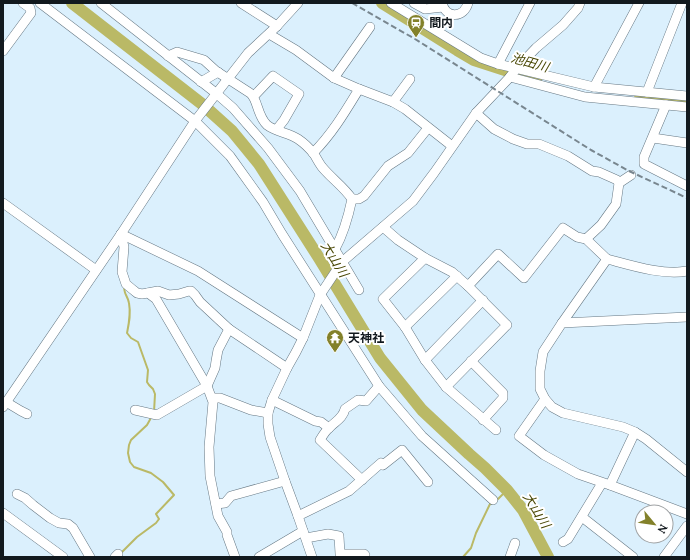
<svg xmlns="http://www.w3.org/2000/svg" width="690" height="560" viewBox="0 0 690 560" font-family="Lora,'Noto Sans JP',serif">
	<rect width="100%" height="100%" fill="#dbf0fd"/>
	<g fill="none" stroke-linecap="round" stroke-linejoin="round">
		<!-- stream -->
		<g stroke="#bab966" stroke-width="2">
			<path d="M125 286C122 292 128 296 129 303 131 314 129 323 127 333L131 338 138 342 148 370 147 382 149 385 153 389 155 394 154 412"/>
			<polyline points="497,500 507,490"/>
			<polyline points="121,553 137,537 156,523 159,519 156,514 174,495 163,482 151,473 134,467 130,462 128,453 129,445 131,440 147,425 152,416"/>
			<polyline points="463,557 471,548 476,533 490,504 493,503"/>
		</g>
		<!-- river -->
		<g stroke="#bab966" stroke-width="12">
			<polyline points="72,3 202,104 232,131 259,164 319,258 380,358 422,410 469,454 485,468 507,490 523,510 548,557"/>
			<polyline points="382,3 457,50 474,60 536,80"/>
			<polyline points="640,98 687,103"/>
		</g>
		<defs>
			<g id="minor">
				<polyline points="40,3 195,121 230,156 263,202 282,234 379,386 422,436 493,500"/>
				<polyline points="101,3 217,94 233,108 268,148 300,191 359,290"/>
				<polyline points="241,3 277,26"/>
				<polyline points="391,3 481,58 498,64 594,87 687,96"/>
				<polyline points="414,3 425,9 443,7"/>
				<path d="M442 3C446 19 464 18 468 3"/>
				<polyline points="269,34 296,50 334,78 359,89 393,102 405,109 452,146"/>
				<polyline points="3,51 31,13 30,8 23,3"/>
				<path d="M168 56 177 52 204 60 216 71 250 93C258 99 257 116 267 125 276 132 289 133 298 139 304 143 310 149 314 154 317 159 319 163 322 167 332 179 344 187 352 199 348 218 344 233 335 249"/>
				<polyline points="498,64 530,3"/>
				<polyline points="510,77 585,97 687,107"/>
				<polyline points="334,78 370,27"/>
				<polyline points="201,82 218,72"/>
				<polyline points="594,87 639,3"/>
				<polyline points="647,92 682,3"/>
				<polyline points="254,96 273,76 299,94 284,120 277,129"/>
				<polyline points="393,102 410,79"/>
				<polyline points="666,105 644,157 644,164 687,186"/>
				<polyline points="476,113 494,129 513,139 527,144 539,144 568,156 592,171 599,172 617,180 619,183 616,204 601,225 586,239"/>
				<polyline points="653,138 687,143"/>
				<path d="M313 153C332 134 345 112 359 89"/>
				<polyline points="619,183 631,175"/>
				<polyline points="352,199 359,199 364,196 388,166 408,153 428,128"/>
				<polyline points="3,203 96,270"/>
				<polyline points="383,227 398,240 425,258 452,272 468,286 507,325 446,387"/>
				<polyline points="121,234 124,247 122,272 126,284 132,289 137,293 142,294 158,291 169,295 179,294 189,291 191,291 195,295 200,302 229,329 287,368"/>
				<polyline points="121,234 198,271 303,338"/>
				<polyline points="425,258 383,299 405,327 425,360 446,387 496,430"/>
				<polyline points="468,286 498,254 524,278 563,228 577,237 586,239 607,259"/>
				<polyline points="148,293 156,299 207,386 213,402 209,447 210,476 218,516 227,532 227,535 235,557"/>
				<polyline points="687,317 562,323 543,352 540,371 540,389 545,399 552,407 563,413 623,427 635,432 646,439 687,472"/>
				<path d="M562 323 607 259C630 265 664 276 687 271"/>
				<polyline points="405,327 457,276"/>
				<polyline points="425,360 483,300"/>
				<polyline points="471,361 503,393 503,398 483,420"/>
				<polyline points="212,398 220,398 251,410 268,413"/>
				<polyline points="545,399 519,436 544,455 578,474 610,485 687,514"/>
				<polyline points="272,400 315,421 321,422 329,428"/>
				<polyline points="6,402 21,411 27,414"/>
				<polyline points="3,407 121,234 195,121 248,53 277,26 298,3"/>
				<polyline points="135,410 157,415 207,386 215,368 216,361 218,350 229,329"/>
				<path d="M362 480 320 440C323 435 326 430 330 427 336 421 343 418 345 409L358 400 366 401 379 386"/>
				<polyline points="610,485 635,432"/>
				<polyline points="17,494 25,498 33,505 50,518 59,523 68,524 73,528 90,557"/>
				<polyline points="216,504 225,503 231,496 285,481"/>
				<polyline points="3,513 63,557"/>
				<polyline points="298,516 349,491 381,463 383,465 402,450 428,482"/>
				<polyline points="582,517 633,557"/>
				<polyline points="306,538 328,534 339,536 340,554 364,554 365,555 364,557"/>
				<polyline points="563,542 568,539 602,483"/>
				<polyline points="115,557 118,554"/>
				<polyline points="259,557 303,531"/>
				<polyline points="312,557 298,516 285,481 270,437 268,424 268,413 272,400 287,368 296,352 303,338 320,295 342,262 413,201 434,173 476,113 510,77 516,69 536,48 563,25 578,8 580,3"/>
				<polyline points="510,557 515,543"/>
				<polyline points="664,557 687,526"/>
			</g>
		</defs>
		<!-- minor casing -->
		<use href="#minor" stroke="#667884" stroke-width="10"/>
		<!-- minor -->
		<use href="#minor" stroke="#fff" stroke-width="9"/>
		<!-- rail -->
		<polyline stroke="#78868f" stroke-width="2" stroke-dasharray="6 3" stroke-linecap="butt" points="352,3 415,39 591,150 629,171 687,198"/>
	</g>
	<!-- icons -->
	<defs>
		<symbol id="station-pin" viewBox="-11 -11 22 30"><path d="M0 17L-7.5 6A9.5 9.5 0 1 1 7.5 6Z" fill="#83812a" stroke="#fff"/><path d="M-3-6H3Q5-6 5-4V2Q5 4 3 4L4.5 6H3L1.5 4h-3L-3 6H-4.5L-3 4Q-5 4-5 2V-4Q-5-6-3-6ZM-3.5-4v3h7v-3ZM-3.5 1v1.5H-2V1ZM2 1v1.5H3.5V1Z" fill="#fff"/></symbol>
		<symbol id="temple-pin" viewBox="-11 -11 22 30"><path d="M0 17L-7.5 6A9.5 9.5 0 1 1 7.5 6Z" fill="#83812a" stroke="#fff"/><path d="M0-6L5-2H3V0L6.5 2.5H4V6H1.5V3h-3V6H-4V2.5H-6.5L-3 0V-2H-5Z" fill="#fff"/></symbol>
	</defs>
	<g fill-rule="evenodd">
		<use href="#station-pin" x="406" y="13" width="20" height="27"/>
		<use href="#temple-pin" x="325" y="328" width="20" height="27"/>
	</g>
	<g text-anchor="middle" stroke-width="4" stroke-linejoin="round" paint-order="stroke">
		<!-- poi labels -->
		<g font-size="12" font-weight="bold" fill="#12191e" stroke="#fff" text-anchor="start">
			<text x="429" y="27">間内</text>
			<text x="348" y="342">天神社</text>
		</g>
		<!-- water labels -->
		<g font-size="13" font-style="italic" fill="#494704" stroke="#fff">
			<text transform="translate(530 62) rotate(16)" y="5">池田川</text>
			<text transform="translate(335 259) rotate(58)" y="5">大山川</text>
			<text transform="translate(537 510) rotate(58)" y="5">大山川</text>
		</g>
	</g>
	<!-- border -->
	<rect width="690" height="560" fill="none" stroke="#12191e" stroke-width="8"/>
	<!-- north arrow -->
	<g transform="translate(654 524) rotate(119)"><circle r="19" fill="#ffffff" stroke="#a0a3a5"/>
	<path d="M0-3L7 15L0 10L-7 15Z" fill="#83812a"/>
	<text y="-6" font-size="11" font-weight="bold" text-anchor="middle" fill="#12191e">N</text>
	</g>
</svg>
